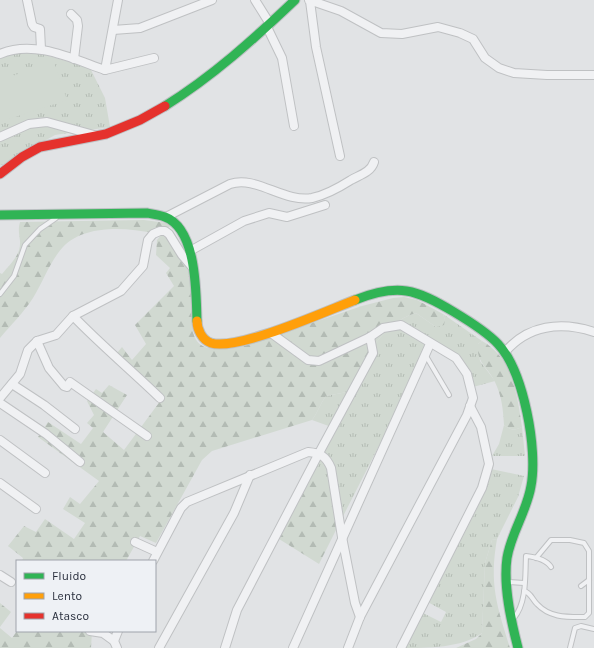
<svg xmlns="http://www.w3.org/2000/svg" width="594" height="648" viewBox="0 0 594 648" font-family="Karla,sans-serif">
	<defs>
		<pattern id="grass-tufts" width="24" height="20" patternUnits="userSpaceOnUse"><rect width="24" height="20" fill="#d1d9d1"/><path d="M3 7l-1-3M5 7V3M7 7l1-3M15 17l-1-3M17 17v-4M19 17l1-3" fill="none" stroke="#b3bbb4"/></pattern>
		<pattern id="forest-firs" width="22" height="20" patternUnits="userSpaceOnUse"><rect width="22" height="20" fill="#d1d9d1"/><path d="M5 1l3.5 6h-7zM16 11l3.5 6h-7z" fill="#b3bbb4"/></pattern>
	</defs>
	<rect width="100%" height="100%" fill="#e1e3e5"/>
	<!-- grass -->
	<g fill="url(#grass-tufts)">
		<polygon points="16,52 39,53 90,68 105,98 110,127 55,135 0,166 0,57"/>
		<path d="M416 313 436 327 445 320 443 314 482 341 478 344 480 361 495 381 473 387 464 363 433 340 337 528 322 480H310L337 429 312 420C318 412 320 404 326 396L347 392C365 361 379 324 416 313Z"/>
		<path d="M504 425C511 430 514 431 522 427L525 456H492L499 444Z"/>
		<path d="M491 469 524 476 518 497 497 539 492 540 485 563 482 633C461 648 429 648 401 648L419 611 441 622 446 612 424 600Z"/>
	</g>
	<!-- forest -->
	<g fill="url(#forest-firs)">
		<path d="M144 220 167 223 170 227 158 228 153 233C124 227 84 225 63 247 50 261 43 282 33 298 24 312 11 325 0 338V273L2 274C11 263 21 255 20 241 19 233 18 229 20 222Z"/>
		<path d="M162 234 167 235C173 245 187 264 190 275 198 320 173 361 244 346L362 306 393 298 404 297 417 300 443 314 445 320 444 325 436 327 416 313C379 324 365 361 347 392L326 396C320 404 318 412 312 420L212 451 202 460 156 543 140 536 126 561H22L23 558 8 546 24 526 36 532 45 519 74 539 85 523 63 509 70 497 80 504 99 481 38 437 48 422 81 444 93 428 87 423 94 415 87 401 96 389 102 393 109 385 127 395 103 432 124 450 161 400 117 353 122 347 132 360 146 344 135 325 174 286 166 273 170 268 156 255 157 240Z"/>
		<path d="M482 341C513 358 517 395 522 427 514 431 511 430 504 425 503 409 502 397 495 382 488 367 476 363 478 344Z"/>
		<polygon points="310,480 322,480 328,484 332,495 337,528 319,564 279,539"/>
		<path d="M497 539C489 584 497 606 510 648H456L476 639 482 633 485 563 492 540Z"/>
		<polygon points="0,603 11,612 0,627"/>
		<polygon points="0,628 12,638 17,631 92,631 91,648 0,648"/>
	</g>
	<!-- pitch -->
	<polygon fill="#d1d9d1" points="54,62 67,100 0,122 0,80"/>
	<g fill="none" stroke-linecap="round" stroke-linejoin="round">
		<defs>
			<g id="lane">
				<polyline points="0,294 14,276 25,245 40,229 56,218"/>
				<polyline points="426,356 449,395"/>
				<polyline points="509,582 524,583"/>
				<polyline points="581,586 589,580"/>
				<path d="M524 591C531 593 532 599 537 604 550 618 567 617 585 617L589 613V551L584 543 570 540H551L536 558"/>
				<path d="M514 618C527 602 525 576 526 556 535 557 546 559 551 567"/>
				<polyline points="570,648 575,628 581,626 594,629"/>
			</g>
			<g id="street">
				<polyline points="27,0 32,24 34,27 40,29 41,49"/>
				<polyline points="118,0 105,70 154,58"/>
				<polyline points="255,0 270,24"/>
				<polyline points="309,0 341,11 381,33 402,34 438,27 460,33 473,39 485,58 499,68 514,73 547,75 594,75"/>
				<polyline points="310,1 316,47 340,156"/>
				<polyline points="71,14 77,20 78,26 74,59"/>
				<polyline points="267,27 282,58 294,126"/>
				<polyline points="113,30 140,28 212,0"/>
				<path d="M0 54C34 39 73 59 105 70"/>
				<polyline points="0,137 29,124 47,122 94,135"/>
				<path d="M166 217 230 184C256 175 284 203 312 198 326 195 340 187 351 180 360 175 371 172 374 162"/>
				<polyline points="190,251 244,221 269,213 287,217 325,205"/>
				<path d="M73 316C101 345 131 370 160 398"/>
				<polyline points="271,333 308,360 319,361 370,337 383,328 401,325 456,358 467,374 473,398 467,415 360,617 348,648"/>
				<polyline points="37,341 49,368 64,386 67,387 70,382 147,436"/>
				<path d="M505 352C528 325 561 321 594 332"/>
				<polyline points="12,384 44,405 75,429"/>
				<polyline points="0,398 20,374 28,350 37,341 56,335 73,316 121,291 143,266 148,240 153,234 160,231 165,231 169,234 182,255 193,268"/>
				<polyline points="0,403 46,434 80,462"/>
				<polyline points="0,440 45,473"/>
				<polyline points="0,483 36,509"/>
				<polyline points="135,542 157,552"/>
				<path d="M153 561 181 508 187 502 308 452C320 453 326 456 331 468L342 537 355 603 360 617"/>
				<polyline points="0,575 11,582"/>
				<polyline points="90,631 103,633 114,641"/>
				<polyline points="117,648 114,641 118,631"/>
				<polyline points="159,648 234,513 250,475"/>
				<polyline points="225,648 237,610 319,453 373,353 370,337"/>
				<polyline points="293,648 430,344"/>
				<polyline points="401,648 482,488 489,464 481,427 470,406"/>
			</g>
			<g id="fast">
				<path d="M165 106C213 76 254 39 295 0"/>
				<path d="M0 215 147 213C153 214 160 215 165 217 197 229 196 293 197 321"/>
				<path d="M355 300C398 283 416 289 454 312 469 321 487 332 498 344 524 372 538 450 531 486 527 511 511 533 507 558 503 586 511 621 518 648"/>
			</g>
			<path id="slow" d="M197 321C197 329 202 340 211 343 238 351 326 311 355 300"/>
			<polyline id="jam" points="0,174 22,157 40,147 106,134 140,120 165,106"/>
		</defs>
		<!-- lane casing -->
		<use href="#lane" stroke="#bfc1c3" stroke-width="6"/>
		<!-- street casing -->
		<use href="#street" stroke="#bfc1c3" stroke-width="10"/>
		<!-- fast casing -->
		<use href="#fast" stroke="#bdc0c3" stroke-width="11"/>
		<!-- slow casing -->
		<use href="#slow" stroke="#bdc0c3" stroke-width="11"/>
		<!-- jam casing -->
		<use href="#jam" stroke="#bdc0c3" stroke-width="11"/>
		<!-- lane -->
		<use href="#lane" stroke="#f0f1f3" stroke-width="4"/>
		<!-- street -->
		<use href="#street" stroke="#f0f1f3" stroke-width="8"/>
		<!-- fast -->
		<use href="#fast" stroke="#30b455" stroke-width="9"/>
		<!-- slow -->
		<use href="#slow" stroke="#ff9f0a" stroke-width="9"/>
		<!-- jam -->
		<use href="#jam" stroke="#e5322d" stroke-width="9"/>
	</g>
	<!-- legend -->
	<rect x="16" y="560" width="140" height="72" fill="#eef1f5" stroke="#9fa3ab"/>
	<rect x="24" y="573" width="20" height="6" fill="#30b455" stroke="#9fa3ab"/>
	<text x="52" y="580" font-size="12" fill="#292f3d">Fluido</text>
	<rect x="24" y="593" width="20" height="6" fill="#ff9f0a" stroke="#9fa3ab"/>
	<text x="52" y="600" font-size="12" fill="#292f3d">Lento</text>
	<rect x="24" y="613" width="20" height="6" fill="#e5322d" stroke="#9fa3ab"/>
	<text x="52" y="620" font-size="12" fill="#292f3d">Atasco</text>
</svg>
